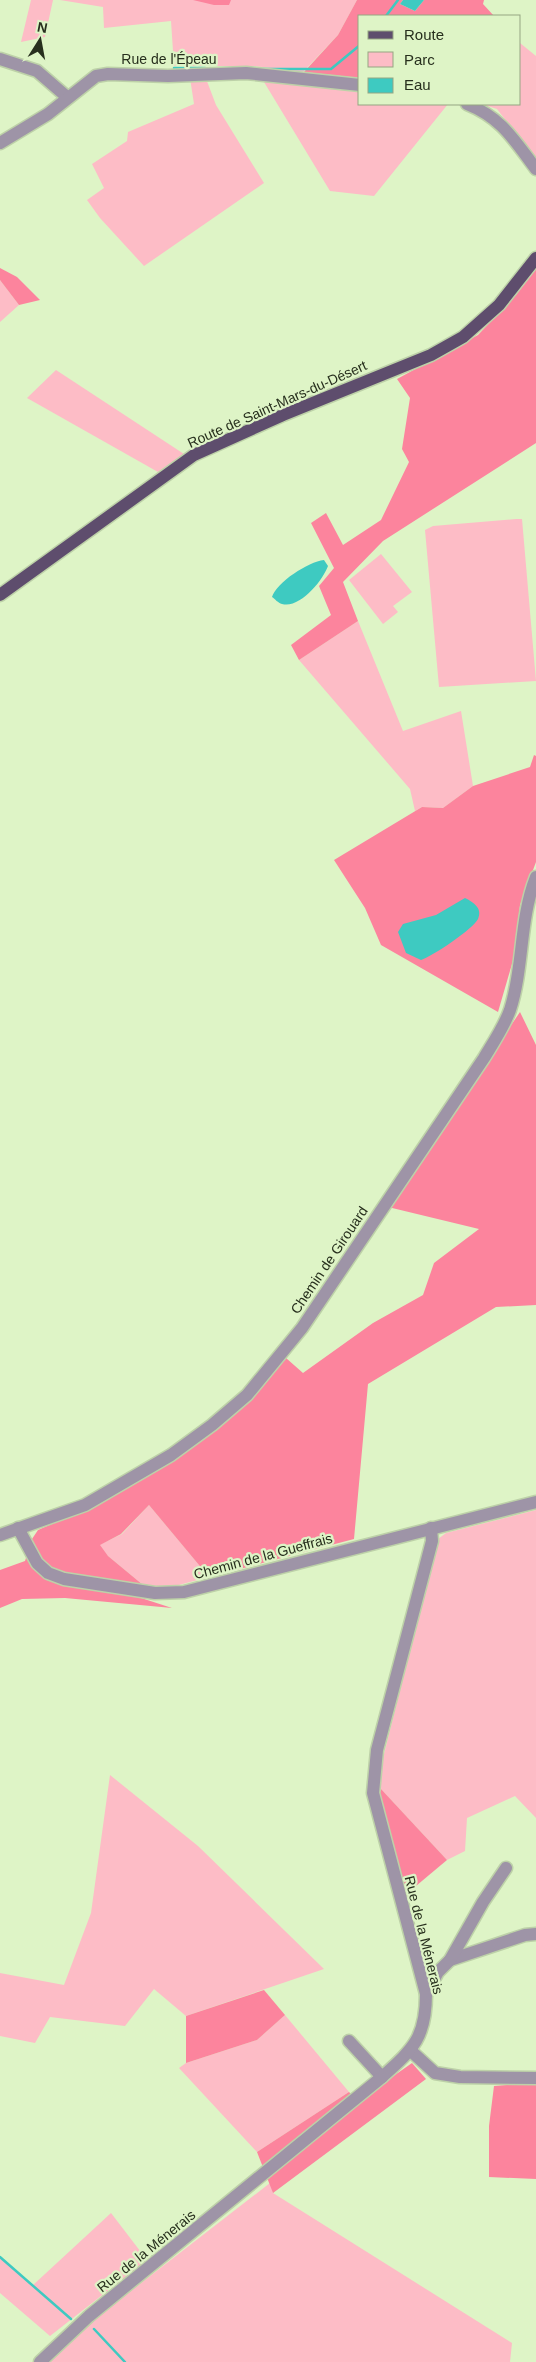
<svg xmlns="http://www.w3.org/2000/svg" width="536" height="2362" viewBox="0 0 536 2362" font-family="Helvetica,sans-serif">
	<rect width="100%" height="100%" fill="#def4c6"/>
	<!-- green -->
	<g fill="#fdbcc6">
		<polygon points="31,0 53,0 45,37 21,42"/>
		<polygon points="60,0 357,0 338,35 303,72 254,66 174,66 171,21 104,28 103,7"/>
		<polygon points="520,43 536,56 536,160 497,109 481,104 520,104"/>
		<polygon points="205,76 216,105 264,183 144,266 100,218 87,200 104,188 92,164 127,141 128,132 194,104 190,78"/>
		<polygon points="274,79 360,90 360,104 448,104 374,196 330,191 264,82"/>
		<polygon points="0,280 19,305 0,322"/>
		<polygon points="56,370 184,454 158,472 27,398"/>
		<polygon points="516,519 522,519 536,681 439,687 425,530 433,526"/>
		<polygon points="381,554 412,592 393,606 398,612 383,624 349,580"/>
		<polygon points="358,621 403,731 461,711 473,786 443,808 422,807 415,811 410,789 299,660"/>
		<polygon points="149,1505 209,1577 171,1587 143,1585 108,1556 99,1545 122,1534"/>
		<polygon points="536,1510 536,1818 515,1796 467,1818 465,1851 447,1860 381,1789 381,1766 438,1539 446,1533"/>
		<polygon points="110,1775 198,1846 324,1969 186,2016 154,1989 125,2026 50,2017 35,2043 0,2036 0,1973 64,1985 91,1913"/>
		<polygon points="285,2015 349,2092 257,2152 179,2068 186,2063 257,2040"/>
		<polygon points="270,2183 273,2193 512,2343 510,2362 50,2362 96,2318"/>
		<polygon points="111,2213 147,2260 50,2336 0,2293 0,2256 32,2286"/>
	</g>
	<!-- forest -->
	<g fill="#fc849d">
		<polygon points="193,0 231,0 229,5 214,5"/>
		<polygon points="357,0 403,0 400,4 415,11 424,0 484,0 483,4 494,16 360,16 360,78 304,72 338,35"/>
		<polygon points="0,268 17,277 40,300 19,305 0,280"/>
		<polygon points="536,269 536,443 383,541 343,582 358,621 299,660 291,645 331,615 319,586 334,568 311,523 326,513 343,545 381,520 409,462 402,449 410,398 397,379 478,335 516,295"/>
		<polygon points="534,755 536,756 536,862 520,905 514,957 498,1012 381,945 365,908 334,860 422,807 443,808 473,786 530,767"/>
		<polygon points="520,1012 536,1045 536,1305 496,1307 368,1384 354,1539 209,1577 149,1505 121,1534 100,1545 108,1556 143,1585 138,1597 172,1608 65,1598 22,1599 0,1608 0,1570 25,1561 32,1539 38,1530 82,1511 256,1392 286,1358 303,1373 373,1323 423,1295 434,1263 479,1229 388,1207"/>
		<polygon points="381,1789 447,1860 404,1896 379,1797"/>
		<polygon points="264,1990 285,2015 257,2040 186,2063 186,2016"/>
		<polygon points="412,2063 426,2079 273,2193 257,2152 349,2092 358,2101"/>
		<polygon points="536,2083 536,2179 489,2177 489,2126 494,2086"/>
	</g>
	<!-- water -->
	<g fill="#3ecac1">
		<polygon points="403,0 424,0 415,11 400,4"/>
		<path d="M324 560 328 566C323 580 300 609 282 604 278 603 275 599 272 597 277 582 308 562 324 560Z"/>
		<path d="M465 898C473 902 483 908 478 919 473 929 433 956 421 960L406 953 398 932 403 924 436 915Z"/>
	</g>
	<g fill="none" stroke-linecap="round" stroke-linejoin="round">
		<!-- stream -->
		<g stroke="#3ecac1" stroke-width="2.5">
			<polyline points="386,16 398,0"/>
			<polyline points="174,68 205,68"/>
			<polyline points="263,69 331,69 360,45"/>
			<polyline points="0,2257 71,2319"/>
			<polyline points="94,2329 125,2362"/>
		</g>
		<defs>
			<g id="minor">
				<polyline points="0,59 37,71 67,97"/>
				<path d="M467 104C502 118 514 140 536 169"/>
				<polyline points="0,143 48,114 96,76 108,74 168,76 246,73 360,85"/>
				<polyline points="18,1528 37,1563 48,1573 64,1579 155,1593 184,1592 536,1502"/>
				<path d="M0 1535 85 1505 171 1455 212 1425 247 1395 302 1328 484 1058C493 1043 504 1027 510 1010 524 967 519 920 536 877"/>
				<polyline points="450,1960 525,1935 536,1934"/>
				<polyline points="426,1994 438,1972 450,1960 483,1902 506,1868"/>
				<polyline points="349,2041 382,2077"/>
				<polyline points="411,2051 435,2073 460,2077 536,2078"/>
				<path d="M40 2362 89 2316 382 2077C413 2049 426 2038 426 1994L373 1793 377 1750 432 1541 431 1528"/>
			</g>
			<polyline id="major" points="0,595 194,455 283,415 431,355 463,337 499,305 536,258"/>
		</defs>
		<!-- minor casing -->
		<use href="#minor" stroke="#bdd1a8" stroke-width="15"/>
		<!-- major casing -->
		<use href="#major" stroke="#bdd1a8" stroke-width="15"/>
		<!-- minor -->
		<use href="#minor" stroke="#9e94a7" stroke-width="12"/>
		<!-- major -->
		<use href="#major" stroke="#5e4d6d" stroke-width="12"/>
	</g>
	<g text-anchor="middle" stroke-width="4.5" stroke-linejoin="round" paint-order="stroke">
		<!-- street labels -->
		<g font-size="14" fill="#272f1d" stroke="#def4c6">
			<text x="169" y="64">Rue de l'Épeau</text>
			<text transform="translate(277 404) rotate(-24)" y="5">Route de Saint-Mars-du-Désert</text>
			<text transform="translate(329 1260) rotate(-56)" y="5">Chemin de Girouard</text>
			<text transform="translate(263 1556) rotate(-15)" y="5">Chemin de la Gueffrais</text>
			<text transform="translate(424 1935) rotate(76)" y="5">Rue de la Ménerais</text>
			<text transform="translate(146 2251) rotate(-39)" y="5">Rue de la Ménerais</text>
		</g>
	</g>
	<!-- legend -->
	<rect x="358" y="15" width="162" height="90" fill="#def4c6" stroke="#95a582"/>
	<rect x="368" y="31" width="25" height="8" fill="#5e4d6d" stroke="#95a582"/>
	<text x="404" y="40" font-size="15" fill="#272f1d">Route</text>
	<rect x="368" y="52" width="25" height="15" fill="#fdbcc6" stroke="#95a582"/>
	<text x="404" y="65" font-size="15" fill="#272f1d">Parc</text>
	<rect x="368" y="78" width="25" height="15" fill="#3ecac1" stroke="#95a582"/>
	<text x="404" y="90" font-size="15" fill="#272f1d">Eau</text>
	<!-- north arrow -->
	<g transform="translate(40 40) rotate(11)" stroke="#def4c6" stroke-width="4" paint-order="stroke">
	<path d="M0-4L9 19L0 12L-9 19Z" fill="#272f1d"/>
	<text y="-8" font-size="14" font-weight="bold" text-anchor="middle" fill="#272f1d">N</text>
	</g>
</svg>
